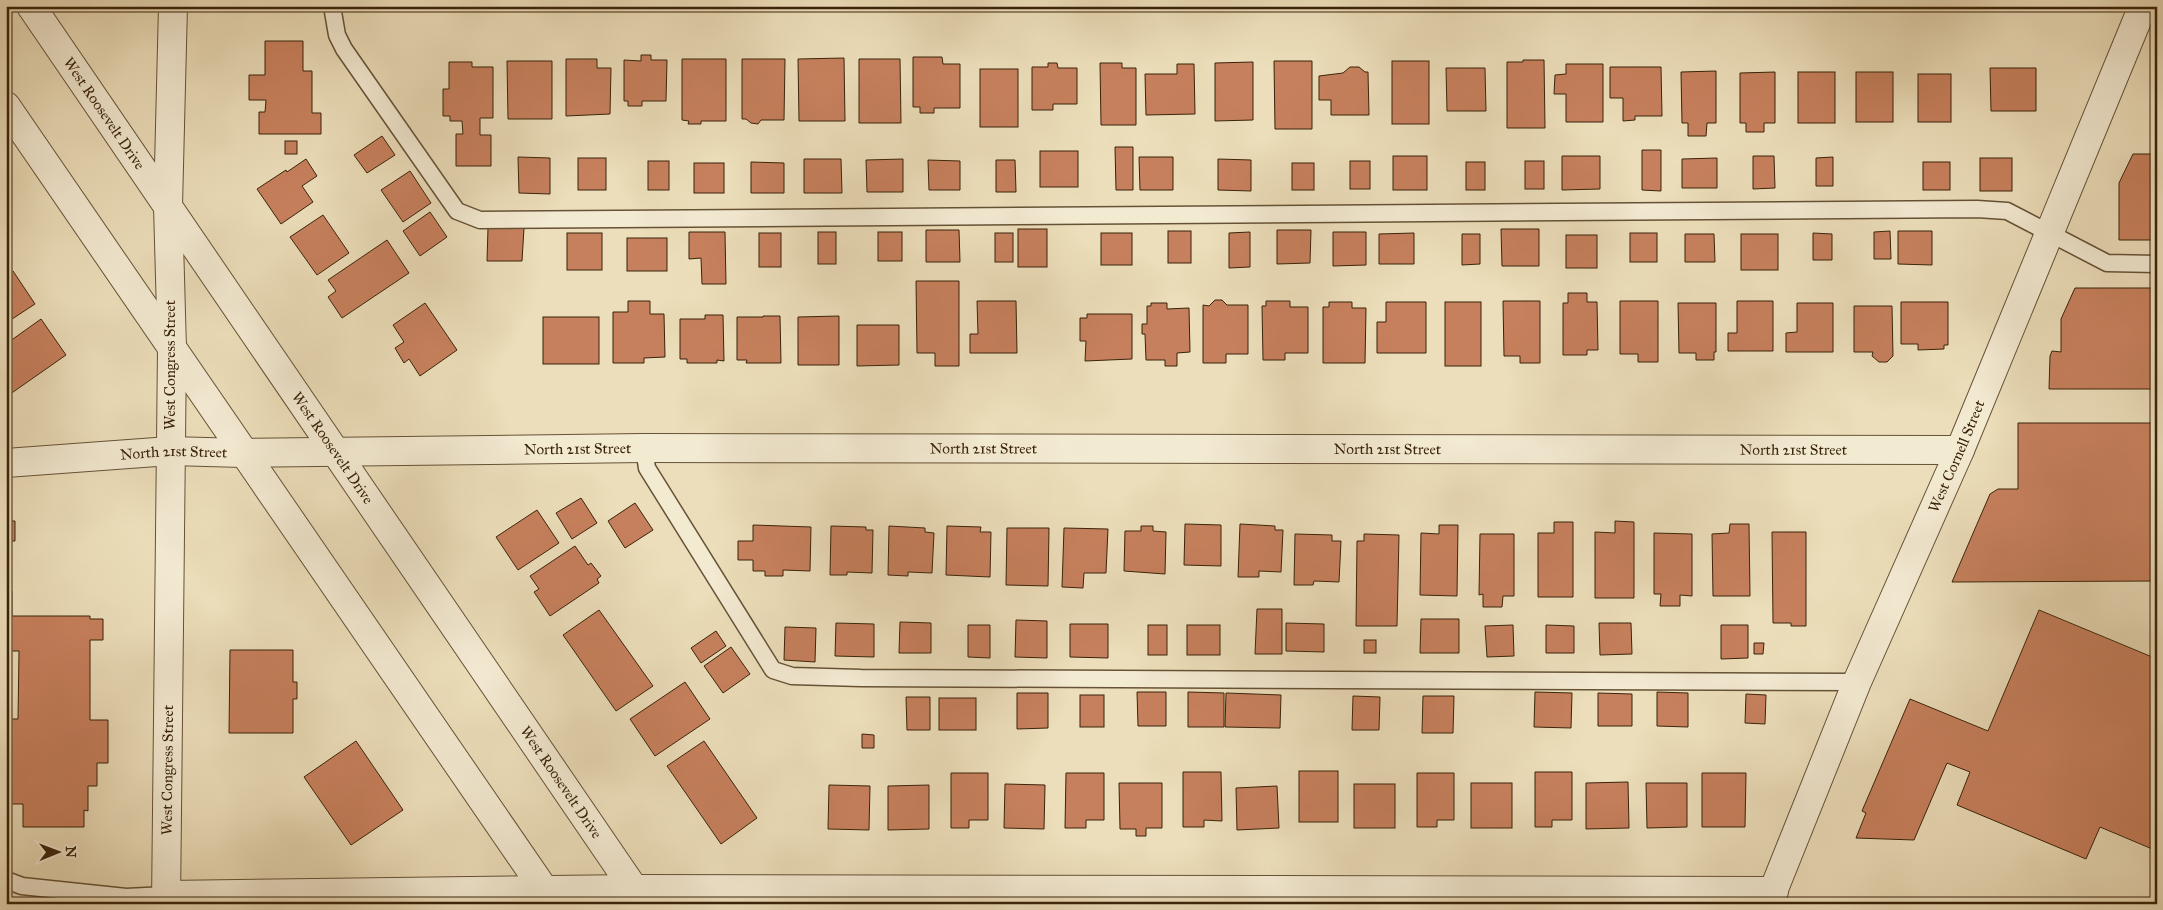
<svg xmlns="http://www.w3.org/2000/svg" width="2163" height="910" viewBox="0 0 2163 910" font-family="'IM FELL Great Primer',serif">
	<rect width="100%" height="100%" fill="#ecdeba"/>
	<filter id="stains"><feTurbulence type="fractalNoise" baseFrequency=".004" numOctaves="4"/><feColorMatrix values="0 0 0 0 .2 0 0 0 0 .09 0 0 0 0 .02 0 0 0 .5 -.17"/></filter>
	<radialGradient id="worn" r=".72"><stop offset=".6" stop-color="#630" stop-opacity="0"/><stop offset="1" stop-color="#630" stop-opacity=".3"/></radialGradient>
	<!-- building -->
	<g fill="#c7805d" stroke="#39230a">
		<polygon points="265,41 303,41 303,71 312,71 312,113 321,113 321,134 259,134 259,112 265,112 266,100 249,100 249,75 265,75"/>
		<polygon points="641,55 651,55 651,60 667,60 666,101 642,101 642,106 628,106 628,101 624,101 624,60 641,61"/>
		<polygon points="913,57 942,57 943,64 960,64 960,108 934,108 934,113 920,113 920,107 913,107"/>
		<polygon points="844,58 845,121 799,121 798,59"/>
		<polygon points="566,59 597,59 597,68 611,68 610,114 566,116"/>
		<polygon points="682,59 726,59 726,121 701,121 701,124 688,124 689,121 682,120"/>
		<polygon points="742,59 785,59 784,120 761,120 758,124 751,123 746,119 742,119"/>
		<polygon points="859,59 900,59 901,123 859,123"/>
		<polygon points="1523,60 1544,60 1545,128 1507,128 1507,62 1523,62"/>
		<polygon points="507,61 552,61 552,119 508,119"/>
		<polygon points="1274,61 1312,61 1312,129 1275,129"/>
		<rect x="1392" y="61" width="37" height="63"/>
		<polygon points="449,62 472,62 472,67 493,67 493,118 480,118 480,135 491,135 491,166 456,166 456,134 463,134 462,121 450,121 450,116 443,116 443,89 449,89"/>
		<polygon points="1253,62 1253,120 1215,121 1215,63"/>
		<polygon points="1048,63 1057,63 1058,68 1077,68 1077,104 1053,104 1053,110 1032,110 1032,67 1048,67"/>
		<polygon points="1100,63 1122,63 1122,68 1136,68 1136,125 1101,125"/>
		<polygon points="1177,64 1194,64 1195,114 1146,115 1145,74 1177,74"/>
		<polygon points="1566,64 1603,64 1603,122 1566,122 1566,94 1554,94 1555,75 1566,74"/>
		<polygon points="1350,67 1359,67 1365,72 1368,72 1369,115 1331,115 1331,100 1319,100 1319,76 1343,73"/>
		<polygon points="1610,67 1661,67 1662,116 1635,116 1635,120 1623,121 1623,98 1610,98"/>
		<polygon points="1446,68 1485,68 1486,111 1447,111"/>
		<polygon points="1990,68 2036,68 2036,111 1991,111"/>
		<rect x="980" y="69" width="38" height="58"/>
		<polygon points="1716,71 1716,123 1707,123 1706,136 1688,136 1688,123 1682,123 1681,72"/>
		<polygon points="1775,72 1775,123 1764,123 1764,132 1746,132 1746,123 1740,123 1740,73"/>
		<rect x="1798" y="72" width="37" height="51"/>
		<rect x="1856" y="72" width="37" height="50"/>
		<rect x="1918" y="74" width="33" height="48"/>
		<polygon points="382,136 395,155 367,173 354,155"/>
		<rect x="285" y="141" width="12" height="13"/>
		<polygon points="1115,147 1133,147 1133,190 1116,190"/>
		<polygon points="1642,150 1661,150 1661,191 1642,190"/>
		<rect x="1040" y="151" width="38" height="36"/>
		<polygon points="2133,154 2157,154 2157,240 2119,240 2119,183"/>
		<rect x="1393" y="156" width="34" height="34"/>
		<polygon points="1562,156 1600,156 1600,189 1562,190"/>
		<polygon points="1753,156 1774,156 1775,188 1753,189"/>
		<polygon points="518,157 550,158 550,194 519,193"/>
		<polygon points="1139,157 1173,157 1173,190 1140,190"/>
		<polygon points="1833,157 1833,186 1816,186 1816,158"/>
		<rect x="578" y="158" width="28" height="32"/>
		<polygon points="1717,158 1717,188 1682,188 1682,159"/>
		<rect x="1980" y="158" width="32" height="33"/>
		<polygon points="306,159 317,176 302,186 313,202 281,224 257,189 286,170 287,172"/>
		<polygon points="804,159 841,159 842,193 804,193"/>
		<polygon points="903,159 903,192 867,192 866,160"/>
		<polygon points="1218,159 1251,160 1251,191 1218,190"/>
		<polygon points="928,160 960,161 960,190 929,190"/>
		<polygon points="996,160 1015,160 1016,192 996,192"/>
		<rect x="648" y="161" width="21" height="29"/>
		<rect x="1350" y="161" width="20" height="28"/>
		<rect x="1525" y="161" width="19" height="28"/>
		<polygon points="751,162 784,163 784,193 751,193"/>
		<rect x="1466" y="162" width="19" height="28"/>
		<rect x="1923" y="162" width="27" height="28"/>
		<rect x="694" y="163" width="30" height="30"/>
		<rect x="1292" y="163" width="22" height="27"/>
		<polygon points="410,171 431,203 403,222 381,190"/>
		<polygon points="430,212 447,237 420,256 403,231"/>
		<polygon points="323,215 349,253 317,275 290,237"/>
		<polygon points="488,228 524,228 522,261 487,261"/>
		<rect x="1018" y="229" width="29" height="38"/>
		<polygon points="1501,229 1539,229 1539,266 1502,266"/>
		<polygon points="926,230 959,230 960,262 926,262"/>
		<polygon points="1277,230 1311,230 1310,263 1277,264"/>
		<rect x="1168" y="231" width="23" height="32"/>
		<polygon points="1890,231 1891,259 1874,259 1874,232"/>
		<polygon points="1898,231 1932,231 1932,265 1898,264"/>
		<polygon points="689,232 725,232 726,284 702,284 701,258 689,259"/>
		<rect x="818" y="232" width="18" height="32"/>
		<rect x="878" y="232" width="24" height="29"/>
		<polygon points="1250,232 1250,267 1229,268 1229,233"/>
		<polygon points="1333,232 1366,232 1366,265 1333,266"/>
		<rect x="567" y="233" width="35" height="37"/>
		<rect x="759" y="233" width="22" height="34"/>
		<rect x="995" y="233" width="18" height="29"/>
		<rect x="1101" y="233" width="31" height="32"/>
		<polygon points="1414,233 1414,264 1379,264 1379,234"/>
		<rect x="1630" y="233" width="27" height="29"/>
		<polygon points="1813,233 1832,234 1832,260 1813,260"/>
		<polygon points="1462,234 1480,234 1480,264 1462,265"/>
		<polygon points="1685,234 1714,234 1715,262 1685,262"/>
		<rect x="1741" y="234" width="37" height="36"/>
		<rect x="1566" y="235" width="31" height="33"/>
		<rect x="627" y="238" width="40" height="33"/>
		<polygon points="387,240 409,273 342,318 328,297 336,291 328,280"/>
		<polygon points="13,271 35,304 6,323 6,275"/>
		<polygon points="916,281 959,281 959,366 935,366 935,353 917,353"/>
		<polygon points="2075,288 2157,288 2157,389 2049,389 2050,356 2052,351 2061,352 2061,319"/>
		<polygon points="1568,293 1587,293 1587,302 1597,302 1598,350 1587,350 1587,355 1563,355 1563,303 1568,303"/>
		<polygon points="1215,300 1222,300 1227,305 1248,305 1248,354 1226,354 1226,363 1203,363 1203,305 1209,306"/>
		<polygon points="628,301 650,301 650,314 664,314 665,357 644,358 644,363 613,363 613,312 628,312"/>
		<polygon points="977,301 1016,301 1017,353 970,353 970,334 978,334"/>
		<polygon points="1266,301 1290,301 1290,307 1308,307 1308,353 1285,353 1285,360 1263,360 1262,306 1266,306"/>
		<polygon points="1503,301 1540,301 1540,363 1520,363 1520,356 1504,356"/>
		<polygon points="1620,301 1658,301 1658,362 1638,362 1638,354 1620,354"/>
		<polygon points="1737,301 1773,301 1773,351 1728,351 1728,333 1737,333"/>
		<polygon points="1329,302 1352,302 1352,308 1366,308 1365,363 1323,363 1323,307 1329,307"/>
		<polygon points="1386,302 1426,302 1426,353 1377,353 1377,322 1386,322"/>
		<rect x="1445" y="302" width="36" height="64"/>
		<polygon points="1901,302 1948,302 1948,345 1944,345 1944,349 1918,350 1918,344 1901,344"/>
		<polygon points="425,303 457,350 420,376 409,359 404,363 395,348 404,342 393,325"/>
		<polygon points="1151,303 1167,303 1167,309 1189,308 1190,352 1177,353 1177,366 1165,366 1165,360 1146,360 1145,334 1142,334 1142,324 1147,324 1147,306 1151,306"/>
		<polygon points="1678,303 1716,303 1716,352 1714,352 1714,360 1696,360 1696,353 1679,353"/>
		<polygon points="1797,303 1833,303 1833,352 1786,352 1786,333 1797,332"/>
		<polygon points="1854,306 1892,306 1893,356 1887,362 1879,362 1872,356 1873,352 1854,352"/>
		<polygon points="1087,314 1132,314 1132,359 1085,361 1086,341 1080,341 1080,318 1087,318"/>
		<polygon points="705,315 723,315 724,361 717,360 717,363 687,363 687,359 680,359 680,319 705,319"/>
		<polygon points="763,316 780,316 781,363 746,363 747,360 737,360 737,317 763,317"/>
		<polygon points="839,316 839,365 798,365 798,317"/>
		<rect x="543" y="317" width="56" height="47"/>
		<polygon points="41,319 66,355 6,397 6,344"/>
		<polygon points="857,325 899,325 899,365 857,366"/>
		<polygon points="2018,423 2157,423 2157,581 1952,582 1990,494 1998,489 2018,489"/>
		<polygon points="581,498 597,523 572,539 556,513"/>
		<polygon points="635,503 653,530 625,548 608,521"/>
		<polygon points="537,510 559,543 518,570 496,537"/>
		<polygon points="6,521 15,521 15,541 6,541 6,556"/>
		<polygon points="1615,521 1634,522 1634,598 1595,598 1595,532 1615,533"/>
		<polygon points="1554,522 1573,522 1573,597 1538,597 1538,533 1554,533"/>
		<polygon points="1185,524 1221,525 1221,566 1184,565"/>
		<polygon points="1240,524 1275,526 1275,530 1283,530 1281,572 1259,571 1259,577 1238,577"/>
		<polygon points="1730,524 1749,524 1750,596 1713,596 1712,534 1729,533"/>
		<polygon points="753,525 811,527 810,571 783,570 783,576 765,576 765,571 753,571 753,560 738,560 738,541 753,541"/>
		<polygon points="1439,525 1458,525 1457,596 1420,595 1421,533 1439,534"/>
		<polygon points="831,526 866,527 866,530 873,530 872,573 847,572 847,575 830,575"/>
		<polygon points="889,526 925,528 925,532 934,533 932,573 908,572 908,576 888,575"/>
		<polygon points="947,526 981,527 980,532 991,532 990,577 946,575"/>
		<polygon points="1141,526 1153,526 1153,531 1166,532 1165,574 1124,571 1125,531 1141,531"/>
		<polygon points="1007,528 1049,528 1048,586 1006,585"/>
		<polygon points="1064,528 1108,529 1106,573 1084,573 1083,588 1062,587"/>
		<polygon points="1772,532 1806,532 1806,626 1791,626 1791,623 1773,623"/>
		<polygon points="1654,533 1692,534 1692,596 1680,595 1680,606 1660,606 1661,594 1654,594"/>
		<polygon points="1295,534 1332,535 1332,541 1341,541 1339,582 1314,581 1313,585 1294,585"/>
		<polygon points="1364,534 1399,535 1397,626 1356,626 1357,541 1364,541"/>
		<polygon points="1480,534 1514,534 1514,596 1503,596 1502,607 1483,607 1483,594 1479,595"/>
		<polygon points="575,546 588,565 591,563 601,576 597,579 599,583 550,616 534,592 539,589 530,576"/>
		<polygon points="6,590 12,591 12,616 90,616 90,619 103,619 103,640 90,640 90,720 108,720 108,763 97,763 97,786 88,786 88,811 84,810 84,827 23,827 23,804 7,804 6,719 18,719 19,651 6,651"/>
		<polygon points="1257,609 1282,609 1282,654 1255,654"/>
		<polygon points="599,610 653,686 616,711 563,635"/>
		<polygon points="2039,610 2157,659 2157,851 2100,827 2086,859 1957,805 1970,772 1947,763 1914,840 1856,838 1866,813 1862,811 1910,699 1988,731"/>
		<polygon points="1421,619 1459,619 1459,653 1420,653"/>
		<polygon points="1016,620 1047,621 1047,658 1015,657"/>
		<polygon points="900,622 931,623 931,653 899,653"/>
		<polygon points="836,623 874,624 874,657 835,656"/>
		<polygon points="1286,623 1324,624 1324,652 1286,651"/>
		<polygon points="1599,623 1631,623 1632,654 1600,655"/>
		<polygon points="1070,624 1108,624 1108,658 1070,657"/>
		<polygon points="968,625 990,625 990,658 968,657"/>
		<rect x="1148" y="625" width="19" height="30"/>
		<rect x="1187" y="625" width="33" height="30"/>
		<polygon points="1513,625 1514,656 1487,657 1485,626"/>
		<polygon points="1546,625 1574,626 1574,653 1546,653"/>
		<polygon points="1721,625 1748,625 1748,658 1721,659"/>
		<polygon points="785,627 816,628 815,662 784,660"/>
		<polygon points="716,631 726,646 701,663 691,648"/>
		<rect x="1364" y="640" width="12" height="13"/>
		<polygon points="1754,643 1764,643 1763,654 1754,654"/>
		<polygon points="731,647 750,674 723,693 704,666"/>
		<polygon points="230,650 293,650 293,682 297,682 297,699 293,699 293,733 229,733"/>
		<polygon points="685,682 710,719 655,756 630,719"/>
		<polygon points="1137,692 1166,692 1166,726 1138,726"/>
		<polygon points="1188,692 1224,693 1224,727 1188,727"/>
		<polygon points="1535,692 1572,693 1571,728 1534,727"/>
		<polygon points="1657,692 1688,693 1688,727 1657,726"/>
		<polygon points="1017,693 1048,693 1048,728 1017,729"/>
		<polygon points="1226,693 1281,695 1280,728 1225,727"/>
		<polygon points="1598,693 1632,694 1632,726 1598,726"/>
		<polygon points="1746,694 1766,695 1765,724 1745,723"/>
		<rect x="1080" y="695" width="24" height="32"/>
		<polygon points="1353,696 1380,697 1379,730 1352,730"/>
		<polygon points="1423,696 1454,696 1453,733 1422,733"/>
		<polygon points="906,697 930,697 930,730 907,730"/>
		<rect x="939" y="698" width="37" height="32"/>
		<polygon points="862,734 874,735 874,748 862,748"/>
		<polygon points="356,741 403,810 351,845 304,777"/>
		<polygon points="704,741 757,818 721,844 667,766"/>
		<rect x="1299" y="771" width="39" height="51"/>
		<polygon points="1183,772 1221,772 1222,821 1204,820 1204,827 1183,827"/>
		<polygon points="1535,772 1572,772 1572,820 1552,820 1552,827 1535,827"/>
		<polygon points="951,773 988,773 988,820 969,820 969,828 951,828"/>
		<polygon points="1066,773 1104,773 1104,820 1086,820 1086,828 1065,828"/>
		<polygon points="1417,773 1454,773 1454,820 1437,820 1437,827 1417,827"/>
		<polygon points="1702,773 1746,773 1745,827 1702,827"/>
		<polygon points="1628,782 1629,828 1586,829 1586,783"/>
		<polygon points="1119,783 1162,783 1162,828 1146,828 1146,836 1136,836 1136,829 1120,829"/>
		<rect x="1471" y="783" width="41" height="45"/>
		<polygon points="1646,783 1687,783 1687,827 1647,828"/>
		<polygon points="1005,784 1045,785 1044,829 1004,828"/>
		<rect x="1354" y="784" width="41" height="44"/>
		<polygon points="829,785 870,786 869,830 828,829"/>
		<polygon points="929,785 929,829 888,830 888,786"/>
		<polygon points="1277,786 1279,828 1237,830 1236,788"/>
	</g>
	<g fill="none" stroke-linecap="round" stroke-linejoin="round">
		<defs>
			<g id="service">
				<polyline points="332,6 337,35 344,49 457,211 480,220 1977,209 2007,211 2107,263 2157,264"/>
				<polyline points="644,448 647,468 773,670 792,676 861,678 1857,682"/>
				<polyline points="6,880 22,886 126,897 166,895"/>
			</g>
			<g id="minor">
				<path id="s1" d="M31 6 634 889"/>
				<polyline points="6,106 545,891"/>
				<path id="s2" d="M6 463 170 451 243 453 644 448 1960 450"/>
				<polyline points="166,895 634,889 1774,891"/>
				<path id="s3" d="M166 904 172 349 168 206 173 6"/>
				<path id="s4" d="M1768 904 1857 682 1960 450 2143 6"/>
			</g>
		</defs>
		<!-- service casing -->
		<use href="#service" stroke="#665236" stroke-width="19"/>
		<!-- minor casing -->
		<use href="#minor" stroke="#665236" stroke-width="30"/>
		<!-- service -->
		<use href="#service" stroke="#f3ead2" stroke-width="16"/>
		<!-- minor -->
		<use href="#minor" stroke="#f3ead2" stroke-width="28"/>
	</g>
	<g text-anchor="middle" stroke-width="4.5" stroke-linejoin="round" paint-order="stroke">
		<!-- street labels -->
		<g font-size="15" fill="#39230a" stroke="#f3ead2">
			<text dy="5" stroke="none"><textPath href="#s1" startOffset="130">West Roosevelt Drive</textPath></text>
			<text transform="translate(170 365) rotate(-90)" y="5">West Congress Street</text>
			<text dy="5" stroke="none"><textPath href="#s1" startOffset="535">West Roosevelt Drive</textPath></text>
			<text dy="5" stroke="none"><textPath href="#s2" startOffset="572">North 21st Street</textPath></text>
			<text dy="5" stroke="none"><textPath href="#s2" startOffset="978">North 21st Street</textPath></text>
			<text dy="5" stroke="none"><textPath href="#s2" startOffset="1382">North 21st Street</textPath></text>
			<text dy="5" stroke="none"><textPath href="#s2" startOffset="1788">North 21st Street</textPath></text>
			<text dy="5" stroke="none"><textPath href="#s2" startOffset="168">North 21st Street</textPath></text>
			<text dy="5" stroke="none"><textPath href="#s4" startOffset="486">West Cornell Street</textPath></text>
			<text dy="5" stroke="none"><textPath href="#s3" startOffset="134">West Congress Street</textPath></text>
			<text dy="5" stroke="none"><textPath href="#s1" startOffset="940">West Roosevelt Drive</textPath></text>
		</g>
	</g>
	<!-- margin -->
	<rect width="2163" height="910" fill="none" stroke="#ecdeba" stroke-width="25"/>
	<rect x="8" y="8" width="2148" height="895" fill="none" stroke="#39230a" stroke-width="2.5"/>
	<rect x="12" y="12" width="2138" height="885" fill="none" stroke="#39230a"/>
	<!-- north arrow -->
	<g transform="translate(58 852) rotate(89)" stroke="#f3ead2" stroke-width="4" paint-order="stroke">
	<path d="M0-4L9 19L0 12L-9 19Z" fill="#39230a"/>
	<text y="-8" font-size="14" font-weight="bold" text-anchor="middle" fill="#39230a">N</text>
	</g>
	<rect width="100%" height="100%" filter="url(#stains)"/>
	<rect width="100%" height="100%" fill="url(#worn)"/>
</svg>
